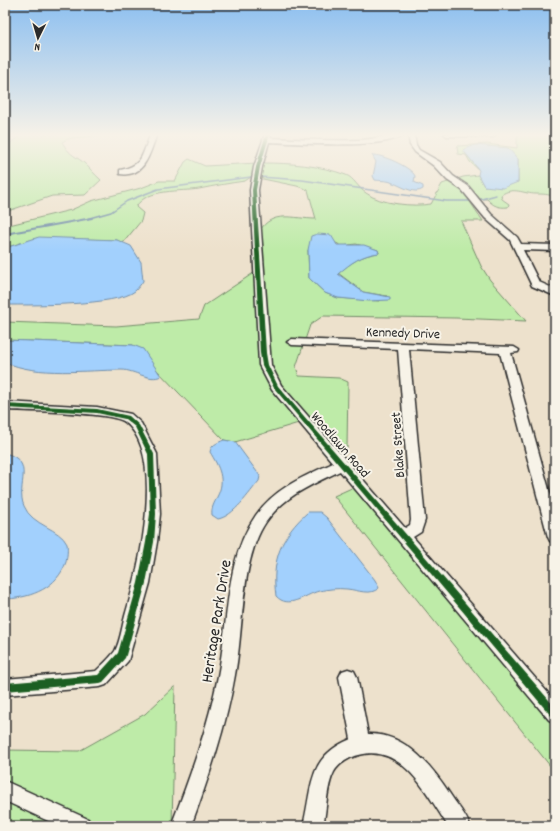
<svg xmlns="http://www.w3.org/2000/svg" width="560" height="831" viewBox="0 0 560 831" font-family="Dekko,sans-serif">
	<rect width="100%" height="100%" fill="#ede1cc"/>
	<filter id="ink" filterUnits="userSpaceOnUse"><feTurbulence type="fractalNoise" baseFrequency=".025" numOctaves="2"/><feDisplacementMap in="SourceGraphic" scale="8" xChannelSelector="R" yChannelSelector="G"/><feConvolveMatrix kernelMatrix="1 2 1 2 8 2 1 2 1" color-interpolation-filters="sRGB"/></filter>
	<g filter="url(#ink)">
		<!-- built -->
		<polygon fill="#e6d4b8" points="270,134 315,134 314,141 269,139"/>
		<!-- green -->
		<g fill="#beeba8" stroke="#748b6a" fill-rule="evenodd">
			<path d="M21 134H99C87 140 74 134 62 142 70 155 72 154 83 162 89 167 94 174 101 180L85 195 52 196 5 212V148Z"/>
			<path d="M519 134H555V197C548 194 543 194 536 194 524 194 513 186 501 195L502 199 509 204 508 207C499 208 493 206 487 199H468L483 221H461L481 266 490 280 526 321 456 318 323 316 310 325 296 367 299 376 339 378 348 382 347 448 310 420 280 385 269 365 259 232C272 209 294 219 316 219L308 190 297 186 258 178 262 163C290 163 319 165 346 175 354 178 358 188 366 193 380 204 413 207 431 204L442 184 463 177 478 175 484 186 518 182V159L463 150 479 170 470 162 466 155 458 154 457 146 487 144 517 148V136ZM334 242 342 246 356 244 378 250 379 253C361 255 351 263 338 273L363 292 387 296 379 301 338 298 325 293 309 278 308 250Z"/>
			<path d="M189 159 205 166 257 163 253 177H251L245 181C229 183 214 186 199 189 182 192 146 188 136 207L143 213 141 221 123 243 117 240 37 238 5 248V226L71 210 91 201 141 188 159 181H175L185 162Z"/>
			<polygon points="255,272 259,354 302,422 235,442 224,440 133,345 5,340 5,322 116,326 199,319 204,306"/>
			<polygon points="356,486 555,723 555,772 334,496"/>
			<polygon points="175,686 172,826 5,826 5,750 79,751 145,714"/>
		</g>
		<!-- water -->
		<g fill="#a2d0fd" stroke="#728ea9">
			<polygon points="475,145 508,148 518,159 518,182 503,188 484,186 478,175 479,170 463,150"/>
			<path d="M372 155C381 154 411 167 415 176L414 182 423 186V189C414 195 402 186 393 183 388 180 381 181 375 180L373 176 376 162Z"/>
			<path d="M317 234 331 235 337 245H364L378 250 379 253C361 255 351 263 338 274L363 292 390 297V300L369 301 338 298 325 293 309 278 308 250 311 236Z"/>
			<path d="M39 237 117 240 131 246 141 262 143 281C141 284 138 288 135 291 117 306 31 305 5 305V248Z"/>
			<path d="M5 340 133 345 143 349 161 376C150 382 134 370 122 370 87 370 37 377 5 362Z"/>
			<path d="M224 440 235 442 260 476 259 481C249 493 234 516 218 519L212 515C211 508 214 504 217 497 226 480 219 467 210 452 211 445 217 443 224 440Z"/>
			<path d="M5 453C37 462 15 485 24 506 32 526 60 528 67 544 68 549 67 558 66 562 57 588 32 597 8 599H5Z"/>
			<path d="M308 512H320L327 518 375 580 379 588C370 596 358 590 347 589 337 588 328 589 319 591 304 595 289 610 276 596 271 560 281 536 308 512Z"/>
		</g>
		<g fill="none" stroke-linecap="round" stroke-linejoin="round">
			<!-- stream-far1 -->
			<g stroke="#728ea9" stroke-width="1.5">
				<polyline points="260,177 302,180 446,201 470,201"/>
				<polyline points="478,200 496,195"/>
				<polyline points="86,219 111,212 127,201 158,189 251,177"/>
			</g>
			<!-- stream -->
			<polyline stroke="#728ea9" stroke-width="2" points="5,234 92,218"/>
			<defs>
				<g id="minor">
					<path d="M151 134H157C150 151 146 178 120 174V170C145 165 141 154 151 134Z"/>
					<path d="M265 134H271L270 138C299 139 328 141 357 140 374 140 390 133 406 134 385 150 298 143 269 142L262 167 258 190 271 365 281 385 405 528 410 525 411 520 398 349 292 345 287 342 292 339 514 347 519 350 518 352 511 353 555 511V543L550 541 548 537 500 353 409 349 425 520 421 532 413 537 555 701V723L549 720 340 471C313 484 284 496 266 522 240 560 244 630 235 675 226 727 209 777 191 826H171C190 777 208 727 218 676 229 623 224 560 256 515 275 488 305 476 333 463L272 390 259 365 250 190 254 167Z"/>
					<polygon points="408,134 414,134 416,145 419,150 440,162 453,176 468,186 491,214 517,237 521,244 555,245 555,251 523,250 539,282 555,289 555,296 532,286 510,240 485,218 462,190 447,180 434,166 415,152 410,145"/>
					<polygon points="444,134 495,134 496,135 493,137 447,136"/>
					<path d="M5 402 97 407 131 414 141 423 157 454 160 514 157 542 150 583 128 661 106 685 100 687 5 695V679L96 671C102 665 110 658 115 651 120 642 122 627 125 616 138 572 167 455 125 422 113 412 25 411 5 410Z"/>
					<path d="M348 669 354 671 357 677 368 734C407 733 433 768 452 797 458 806 466 815 470 826H448C428 796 403 743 359 755 350 757 339 763 334 772 326 787 327 809 323 826H303C313 786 307 757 351 739L339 677 342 671Z"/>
					<polygon points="5,781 88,819 91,826 59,826 5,801"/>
				</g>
			</defs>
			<!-- minor casing -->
			<use href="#minor" stroke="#2b2b2b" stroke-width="3"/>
			<!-- minor -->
			<use href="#minor" fill="#f7f3e8" fill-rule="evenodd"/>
			<defs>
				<g id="cycleway">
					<polygon points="266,134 270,134 260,167 256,190 266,353 268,365 278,386 555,707 555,718 552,717 274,388 262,365 260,353 252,190 256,167"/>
					<polygon points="5,404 97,409 129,416 139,425 154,454 156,514 154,542 146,583 126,655 125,658 103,682 100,683 5,691 5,683 98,675 118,653 138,583 146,542 150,514 148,454 135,427 125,419 97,413 5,408"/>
				</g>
			</defs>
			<!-- cycleway casing -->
			<use href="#cycleway" stroke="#f7f3e8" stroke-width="2"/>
			<!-- cycleway -->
			<use href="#cycleway" fill="#1b5e20" fill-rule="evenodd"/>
		</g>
	</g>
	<!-- sky -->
	<linearGradient id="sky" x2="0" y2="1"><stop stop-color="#8cbff0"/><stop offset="0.54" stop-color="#f7f2e8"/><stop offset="1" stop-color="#f7f2e8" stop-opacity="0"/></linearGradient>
	<rect width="560" height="250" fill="url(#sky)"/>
	<g text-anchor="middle" stroke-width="4" stroke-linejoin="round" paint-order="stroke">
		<!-- street labels -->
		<g font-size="14" fill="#2b2b2b" stroke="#f7f3e8">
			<text transform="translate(403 332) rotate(2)" y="5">Kennedy Drive</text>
			<text transform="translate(341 444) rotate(49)" y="5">Woodlawn Road</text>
			<text transform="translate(397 445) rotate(-94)" y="5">Blake Street</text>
		</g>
		<!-- near-street labels -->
		<g font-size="17" fill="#2b2b2b" stroke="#f7f3e8">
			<text transform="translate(215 621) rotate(-81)" y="6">Heritage Park Drive</text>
		</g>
	</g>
	<!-- margin -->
	<rect width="560" height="831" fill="none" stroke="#f7f3e8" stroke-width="20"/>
	<rect x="10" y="10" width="540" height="811" fill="none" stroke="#2b2b2b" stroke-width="1.5" filter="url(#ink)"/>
	<!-- north arrow -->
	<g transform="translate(38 38) rotate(185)" stroke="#f7f3e8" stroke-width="3" paint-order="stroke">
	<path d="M0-3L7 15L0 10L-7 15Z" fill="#2b2b2b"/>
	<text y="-6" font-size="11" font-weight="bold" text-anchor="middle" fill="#2b2b2b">N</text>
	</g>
</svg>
